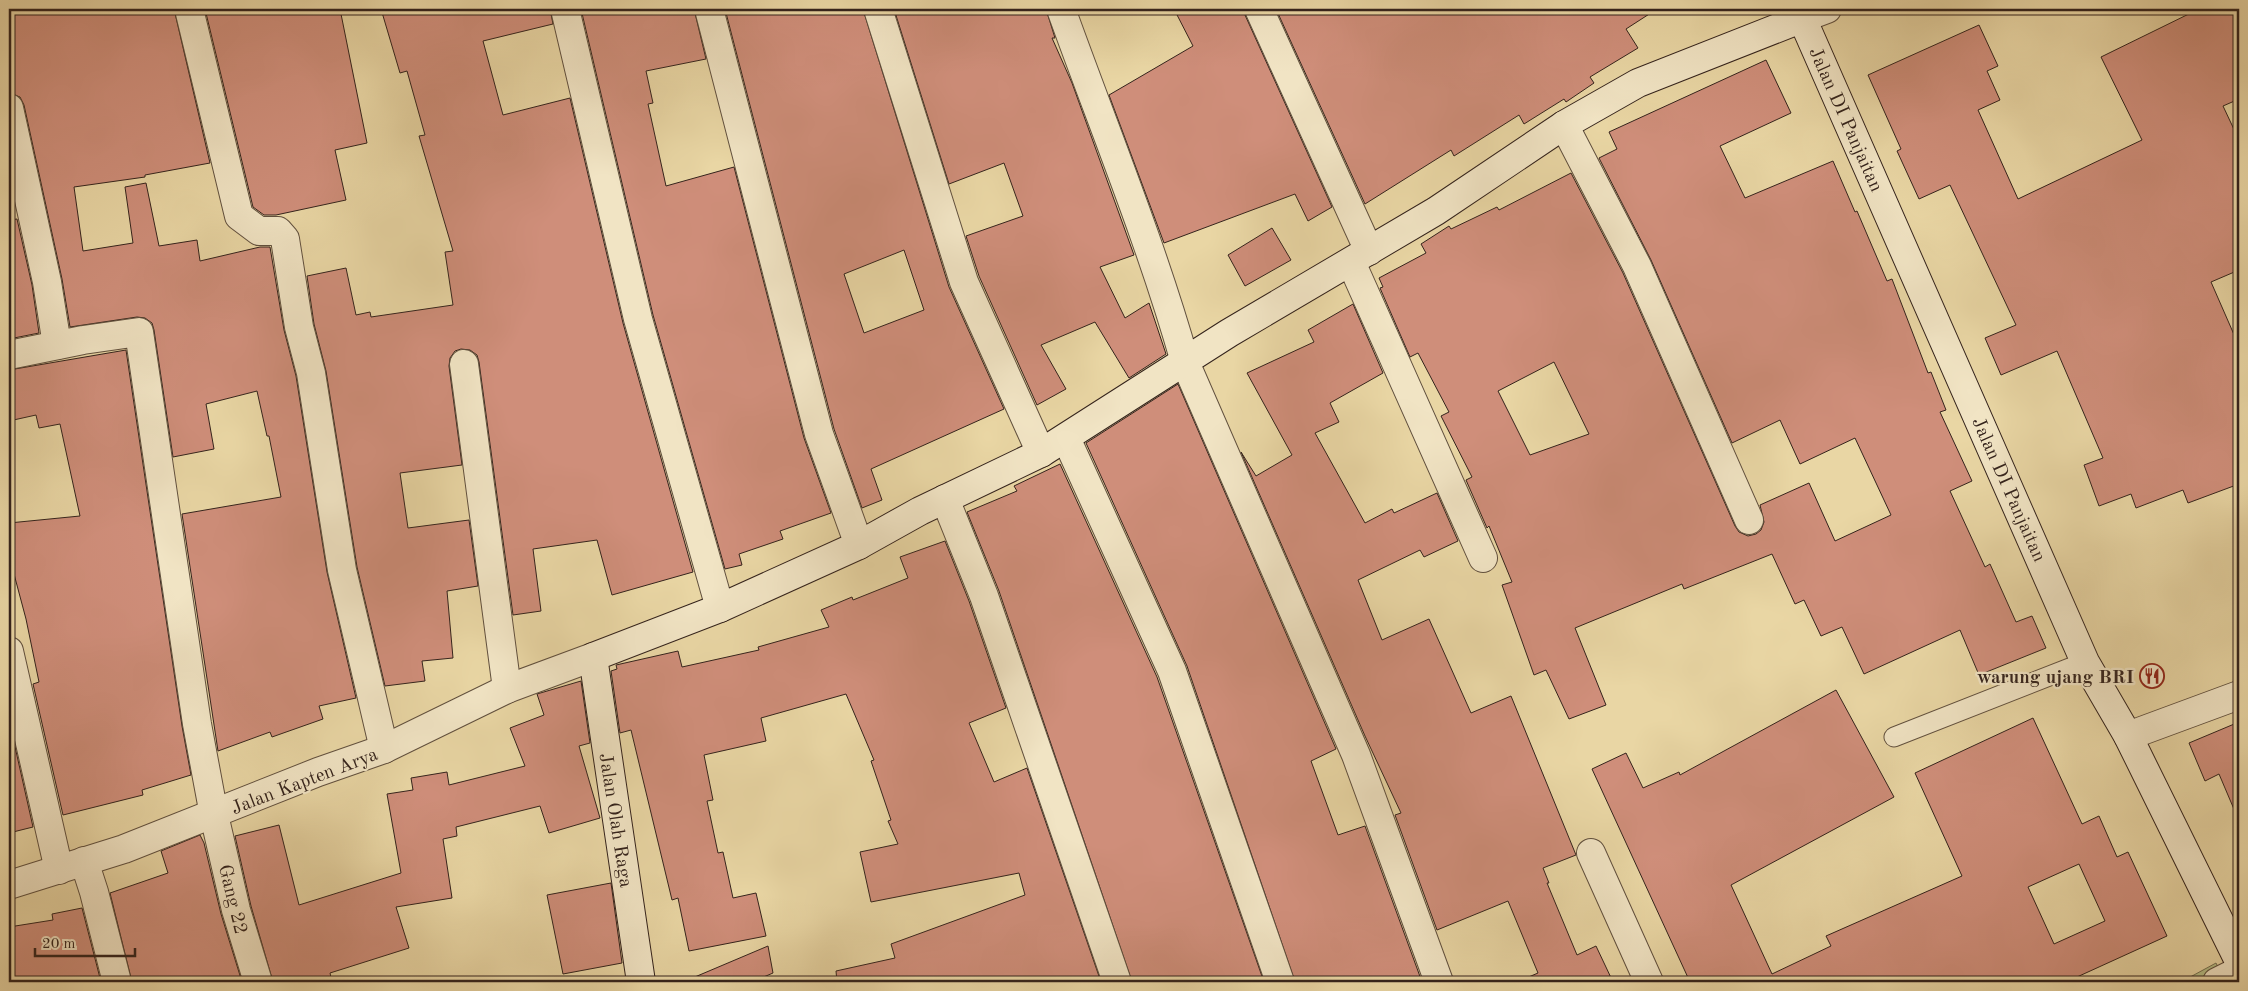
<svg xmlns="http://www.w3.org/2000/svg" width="2248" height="991" viewBox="0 0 2248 991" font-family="'Old Standard TT',serif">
	<rect width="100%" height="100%" fill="#e9d6a4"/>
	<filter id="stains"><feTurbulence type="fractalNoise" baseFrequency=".004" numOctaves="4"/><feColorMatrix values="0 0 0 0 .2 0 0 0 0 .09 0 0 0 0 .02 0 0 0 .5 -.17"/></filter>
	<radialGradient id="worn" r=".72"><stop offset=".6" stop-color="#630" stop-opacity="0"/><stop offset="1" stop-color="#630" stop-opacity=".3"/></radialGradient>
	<!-- green -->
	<polygon fill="#b6be86" stroke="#757051" points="2216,963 2225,982 2181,982"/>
	<!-- building -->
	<g fill="#cf8e7a" stroke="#34231c" fill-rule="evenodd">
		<polygon points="9,9 174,9 210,163 145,175 145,177 74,187 83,251 133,243 125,187 146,183 159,246 197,240 200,261 260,247 270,247 284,330 296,376 327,572 356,698 319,706 323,719 272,737 270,732 218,751 182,514 281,497 269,436 267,436 257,391 206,404 214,449 173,457 154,330 152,323 145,318 137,317 70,327 62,279 24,105 20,97 9,93"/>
		<polygon points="205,9 340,9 367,143 335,150 346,200 276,215 264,215 253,207"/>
		<polygon points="381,9 550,9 553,24 483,41 503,115 570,98 623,323 693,572 612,595 597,540 533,549 541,611 513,615 479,362 477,355 470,350 461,349 455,351 450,358 449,366 462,465 400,473 408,528 469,520 478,586 447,591 453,658 422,661 425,681 385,686 357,567 326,371 314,324 307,276 346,268 356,315 370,312 371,317 453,305 445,252 453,251 419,136 425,135 407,71 400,73"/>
		<polygon points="581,9 694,9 706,59 646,71 653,103 648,104 666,186 734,167 804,438 831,513 780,531 783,539 739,554 742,565 725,569 653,315"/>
		<path d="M725 9H863L949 287 1004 409 871 469 882 500 862 508 834 429ZM904 250 924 310 864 333 844 274Z"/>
		<polygon points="894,9 1046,9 1055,38 1052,38 1072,83 1134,255 1100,267 1125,318 1149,303 1166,354 1129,378 1095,322 1041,345 1066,389 1037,405 979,276 966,236 1023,216 1004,163 949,184"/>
		<polygon points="1174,9 1244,9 1245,15 1332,207 1308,221 1295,194 1164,243 1109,95 1193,46"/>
		<polygon points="1276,9 1657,9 1626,29 1638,48 1590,77 1594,83 1566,102 1564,99 1524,124 1519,115 1454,156 1451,150 1365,204"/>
		<polygon points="2199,9 2239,9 2239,99 2223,106 2239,140 2239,270 2211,282 2239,346 2239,484 2188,503 2183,490 2136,508 2131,494 2099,506 2084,465 2103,458 2057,351 2001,375 1985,338 2016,325 1950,185 1919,199 1897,151 1901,149 1868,75 1979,25 1998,66 1987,71 2000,100 1978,110 2018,199 2142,140 2101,57"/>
		<path d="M1766 60 1791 113 1720 146 1745 198 1833 161 1855 212 1857 211 1887 281 1892 279 1928 373 1931 372 1946 410 1940 412 1972 481 1950 491 1985 567 1990 564 2016 622 2032 616 2046 648 1979 675 1960 630 1864 674 1842 627 1821 636 1804 600 1795 604 1772 554 1684 589 1682 584 1575 628 1606 705 1569 719 1546 670 1534 675 1502 585 1512 582 1489 526 1487 528 1466 480 1472 477 1441 416 1449 412 1418 353 1410 357 1380 288 1383 287 1379 278 1426 253 1421 244 1449 226 1451 229 1497 207 1499 210 1571 173 1623 273 1735 526 1739 532 1748 536 1756 534 1761 530 1764 522 1760 505 1809 483 1835 541 1891 515 1855 438 1800 464 1780 420 1732 443 1651 260 1599 158 1617 149 1609 132ZM1554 362 1589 434 1530 455 1498 391Z"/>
		<polygon points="17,219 32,285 39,333 9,339 9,220"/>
		<polygon points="1272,228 1291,260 1245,286 1228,255"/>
		<polygon points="1353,304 1383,373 1330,403 1339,422 1315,433 1365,523 1392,509 1394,513 1437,493 1458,541 1424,557 1420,550 1358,580 1382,640 1429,619 1471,713 1511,696 1576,855 1543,868 1549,883 1547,883 1577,955 1596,946 1613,982 1517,982 1538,973 1508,901 1437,930 1395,815 1401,813 1365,736 1241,452 1256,476 1292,455 1247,373 1314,342 1308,330"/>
		<polygon points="126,350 182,726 191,775 142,790 143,795 63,815 33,684 39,682 26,619 10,559 9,523 80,516 60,424 39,428 36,415 9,421 9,370"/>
		<polygon points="1178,384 1336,749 1311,761 1338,835 1365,826 1422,982 1295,982 1187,666 1086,443"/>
		<polygon points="1060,464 1157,677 1264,982 1132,982 999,591 967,512 1017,491 1014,486"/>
		<polygon points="945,541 969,601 1006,708 969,723 994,782 1027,768 1101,982 837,982 836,971 895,958 891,944 1025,895 1019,873 871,902 860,852 898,844 888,821 891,820 871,761 874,760 846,694 761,718 766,741 704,755 713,800 707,801 718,853 723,852 733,898 756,893 766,936 689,951 678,898 672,900 631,730 620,733 611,671 617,669 616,665 678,651 682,667 759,650 758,647 829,627 821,610 852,597 853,600 908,578 900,557"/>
		<polygon points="581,681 590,743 579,746 600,818 549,833 540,806 456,827 457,836 443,839 452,898 396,907 409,948 330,973 332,982 273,982 251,906 235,836 279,825 299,905 401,873 387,794 413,790 411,778 447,772 449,785 525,766 510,728 544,715 537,694"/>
		<path d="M1836 690 1894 797 1731 885 1772 974 1831 946 1826 936 1962 876 1915 773 2033 718 2082 824 2099 816 2117 857 2128 852 2167 936 2066 982H1690L1592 769 1626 753 1643 788 1679 772 1680 775ZM2079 864 2105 921 2054 944 2028 887Z"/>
		<polygon points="9,720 33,827 9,833"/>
		<polygon points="2239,722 2239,821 2219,774 2205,781 2189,743"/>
		<polygon points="200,835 204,843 221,914 242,982 132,982 110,893 168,873 161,851"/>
		<polygon points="611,883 622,963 563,974 547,895"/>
		<polygon points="82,908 101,982 9,982 9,927 53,920 52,914"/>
		<polygon points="768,946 773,973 752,982 683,982"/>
	</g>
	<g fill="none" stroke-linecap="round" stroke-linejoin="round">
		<defs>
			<polyline id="lane" points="1894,737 2085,662"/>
			<g id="street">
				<polyline points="189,9 239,216 259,231 278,231 285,239 299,327 311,373 342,570 384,749"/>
				<polyline points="565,9 638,319 720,608"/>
				<polyline points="709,9 819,434 859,545"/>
				<polyline points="878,9 964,282 1041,453"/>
				<path d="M1061 9C1103 126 1151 242 1185 362L1356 755 1439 982"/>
				<polyline points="1259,9 1369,251"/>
				<polyline points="1803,18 1827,9"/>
				<polyline points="9,108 47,282 57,345"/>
				<polyline points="1564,125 1637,266 1749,520"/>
				<polyline points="1351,262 1483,558"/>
				<polyline points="9,355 83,340 139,332 197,724 214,815 236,910 258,982"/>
				<polyline points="464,364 507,689"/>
				<polyline points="1066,438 1172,671 1280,982"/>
				<polyline points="945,499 984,596 1117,982"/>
				<polyline points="9,651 59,870"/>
				<polyline points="2128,736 2239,695"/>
				<polyline points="1591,853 1649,982"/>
				<polyline points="84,861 94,892 117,982"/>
				<polyline points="9,885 124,849 318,772 384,749 507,689 593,657"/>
				<polyline points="2217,982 2239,971"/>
			</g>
			<g id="secondary">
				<polyline points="1798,9 2085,662 2128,736 2239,961"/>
				<polyline points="641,982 593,657 720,608 859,545 920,511 1041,453 1229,333 1436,211 1564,125 1638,83 1803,18"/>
			</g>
		</defs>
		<!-- lane casing -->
		<use href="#lane" stroke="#61503e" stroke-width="21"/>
		<!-- street casing -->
		<use href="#street" stroke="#61503e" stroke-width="30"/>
		<!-- secondary casing -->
		<use href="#secondary" stroke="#34231c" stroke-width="30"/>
		<!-- lane -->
		<use href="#lane" stroke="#f1e4c4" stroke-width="19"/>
		<!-- street -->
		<use href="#street" stroke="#f1e4c4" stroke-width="28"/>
		<!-- secondary -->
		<use href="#secondary" stroke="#f1e4c4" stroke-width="28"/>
	</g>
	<!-- icons -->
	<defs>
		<symbol id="restaurant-ring" viewBox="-11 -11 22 22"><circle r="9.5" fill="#f1e4c4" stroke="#8f2418" stroke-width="1.5"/><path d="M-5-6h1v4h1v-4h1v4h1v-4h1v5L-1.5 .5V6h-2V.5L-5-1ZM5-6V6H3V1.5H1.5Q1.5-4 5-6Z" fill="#8f2418"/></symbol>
	</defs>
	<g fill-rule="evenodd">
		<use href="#restaurant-ring" x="2138" y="662" width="28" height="28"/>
	</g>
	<g text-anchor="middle" stroke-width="4.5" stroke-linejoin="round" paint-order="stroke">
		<!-- street labels -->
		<g font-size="19" fill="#34231c" stroke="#f1e4c4">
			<text transform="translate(1847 119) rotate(66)" y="7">Jalan DI Panjaitan</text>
			<text transform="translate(2010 489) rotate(66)" y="7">Jalan DI Panjaitan</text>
			<text transform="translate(304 780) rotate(-21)" y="7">Jalan Kapten Arya</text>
			<text transform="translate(617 820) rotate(81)" y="7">Jalan Olah Raga</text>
			<text transform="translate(234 899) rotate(76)" y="7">Gang 22</text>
		</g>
		<!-- poi labels -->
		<g font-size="19" font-weight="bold" fill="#34231c" stroke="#f1e4c4" text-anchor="end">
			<text x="2134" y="683">warung ujang BRI</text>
		</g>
	</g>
	<!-- margin -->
	<rect width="2248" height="991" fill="none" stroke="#e9d6a4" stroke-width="30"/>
	<rect x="10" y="10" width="2228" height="971" fill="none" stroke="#34231c" stroke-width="2.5"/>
	<rect x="15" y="15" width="2218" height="961" fill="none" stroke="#34231c"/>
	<!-- scale -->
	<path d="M35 948v8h100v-8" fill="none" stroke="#34231c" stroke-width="2.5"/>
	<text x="42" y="948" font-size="15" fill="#34231c" stroke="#f1e4c4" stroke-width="4" paint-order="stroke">20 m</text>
	<rect width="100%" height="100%" filter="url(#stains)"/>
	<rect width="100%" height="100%" fill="url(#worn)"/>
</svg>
